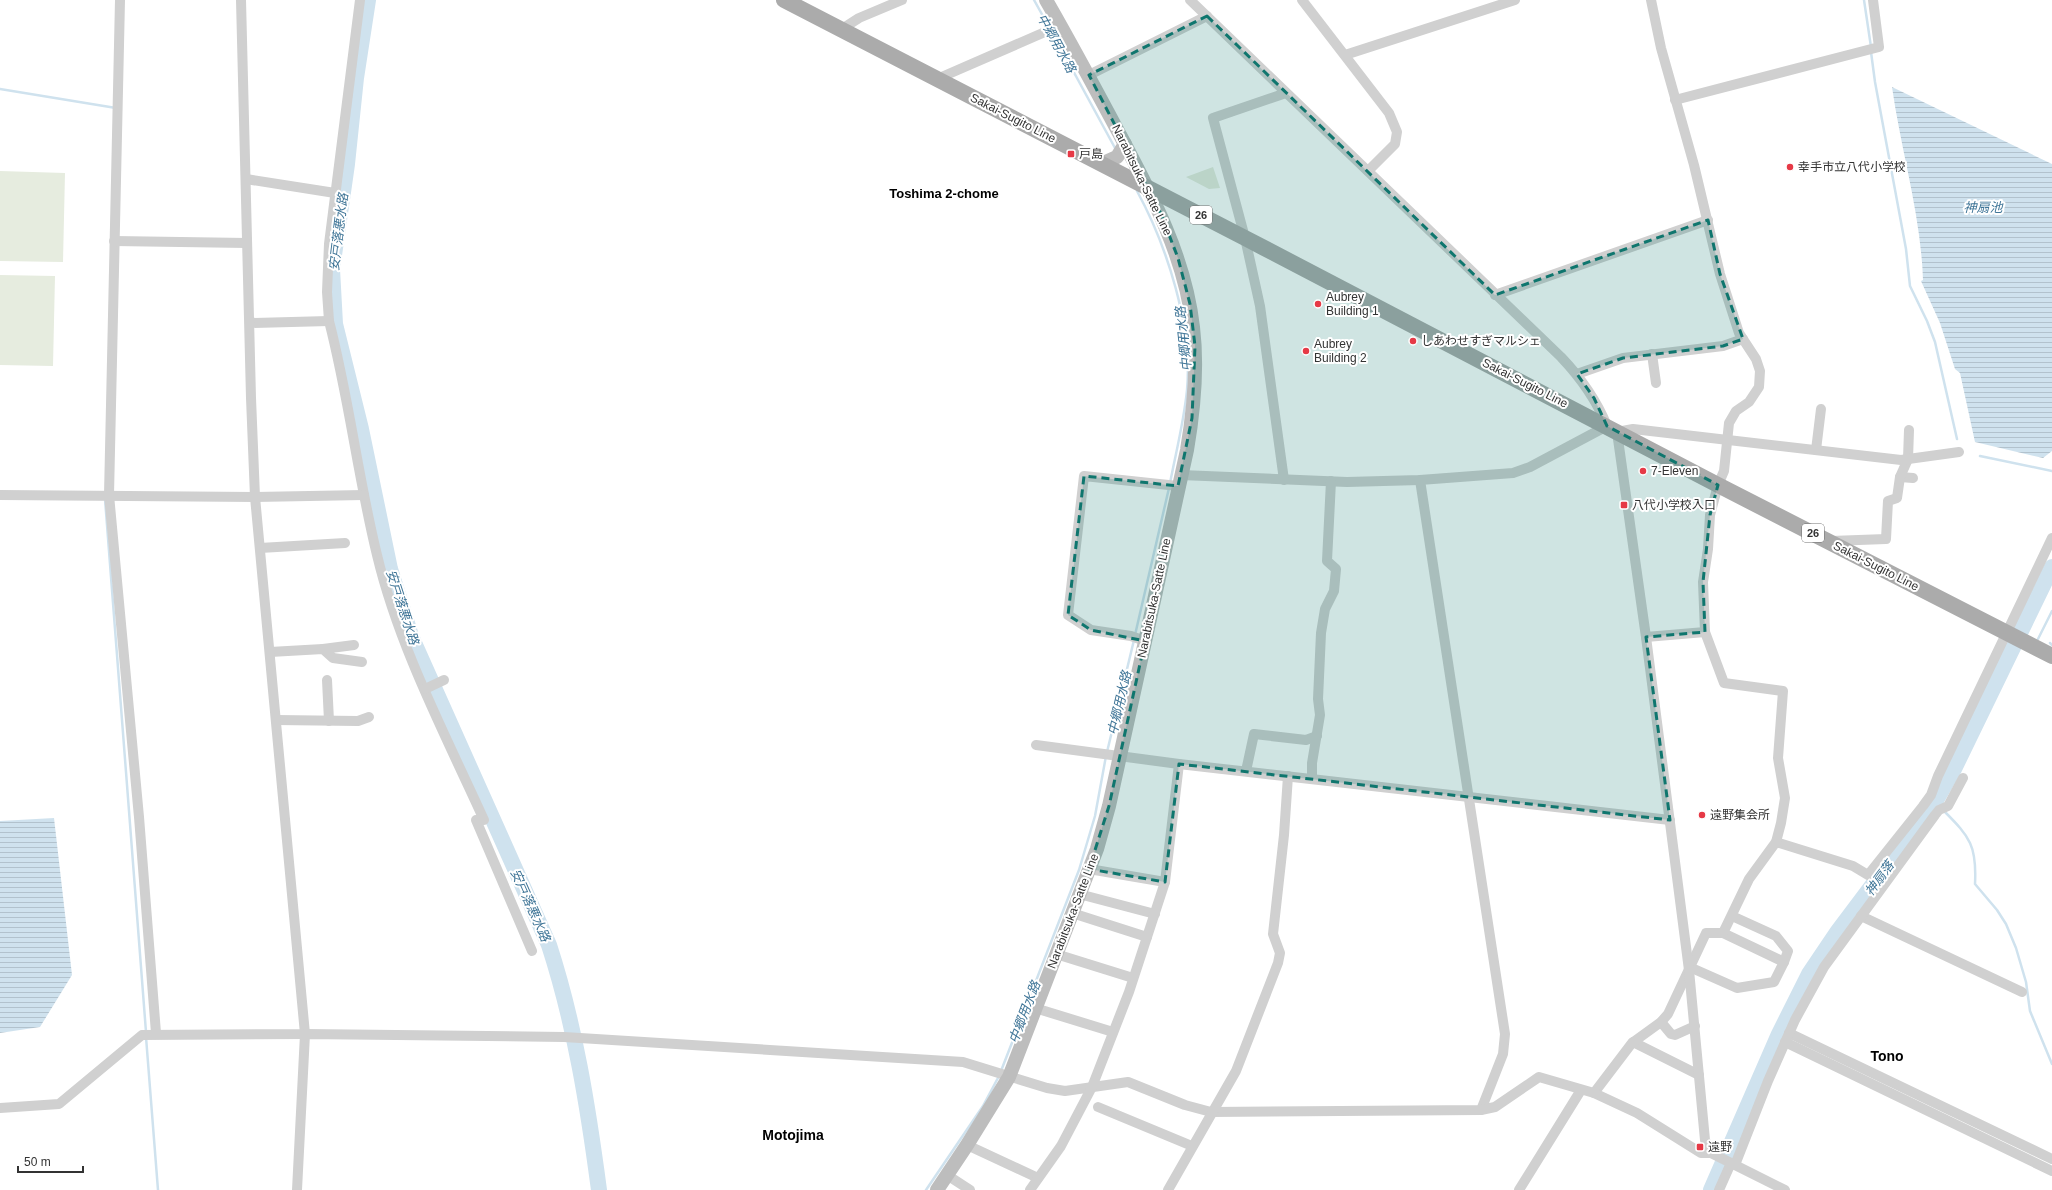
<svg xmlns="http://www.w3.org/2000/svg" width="2052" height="1190" viewBox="0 0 2052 1190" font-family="Helvetica,'Noto Sans JP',sans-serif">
	<defs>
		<pattern id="water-rules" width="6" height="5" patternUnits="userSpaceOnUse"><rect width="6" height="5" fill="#cfe2ee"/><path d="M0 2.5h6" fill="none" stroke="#b2c2cd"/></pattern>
	</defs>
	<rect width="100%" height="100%" fill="#fff"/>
	<!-- pitch -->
	<g fill="#e6ecdf">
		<polygon points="1213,167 1220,188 1209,189 1186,177"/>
		<polygon points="0,171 65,173 63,262 0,261"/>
		<polygon points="0,275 55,276 53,366 0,365"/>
	</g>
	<!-- water -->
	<g fill="url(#water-rules)">
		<path d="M1892 87 2052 164V451L2043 458 1975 442 1960 373 1955 369 1940 323 1921 281 1923 280C1921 215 1901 151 1892 87Z"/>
		<polygon points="54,818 72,975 40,1027 0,1033 0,821"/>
	</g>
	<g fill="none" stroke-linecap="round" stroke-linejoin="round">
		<!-- stream -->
		<g stroke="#cfe2ee" stroke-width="2.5">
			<polyline points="1034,0 1049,27"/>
			<polyline points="1864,0 1871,47"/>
			<polyline points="1052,32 1115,148"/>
			<polyline points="1871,52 1875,82 1906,249 1910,286 1927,321 1935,342 1957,439"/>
			<polyline points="0,89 116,108"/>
			<path d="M1137 191C1167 246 1193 327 1187 390 1184 421 1176 452 1170 483"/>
			<polyline points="1980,456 2052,471"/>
			<polyline points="105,499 146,1032"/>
			<polyline points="1135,635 1169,488"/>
			<polyline points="2038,639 2052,611"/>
			<polyline points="2050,643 2052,645"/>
			<polyline points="1107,752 1134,640"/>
			<polyline points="1935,802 1940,807"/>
			<path d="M1944 811C1970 837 1977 846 1975 884L1997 910 2006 924 2016 948 2026 982 2030 1011 2052 1064"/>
			<polyline points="1779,1034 1785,1037"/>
			<polyline points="146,1037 158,1190"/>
			<polyline points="1001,1071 1079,870 1095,816 1106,756"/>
			<polyline points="926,1190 983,1106 999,1076"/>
		</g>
		<!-- river -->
		<g stroke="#cfe2ee" stroke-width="16">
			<path d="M368 0 356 78 347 164 332 269 335 324 361 429 390 569 411 636 549 945C575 1025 588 1107 599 1190"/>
			<polyline points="1711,1190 1779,1034 1809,974 1838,931 1935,802 1954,769 2052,567"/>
		</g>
		<!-- minor -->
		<g stroke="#d0d0d0" stroke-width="10">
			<polyline points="120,0 109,495 139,817 156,1033"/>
			<path d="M360 0 329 244 327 292 329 321C349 398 358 478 377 555 399 647 445 734 484 820H476L532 951"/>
			<polyline points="1302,0 1389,113 1397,132 1395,144 1368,171"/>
			<polyline points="842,29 859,18 902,0"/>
			<polyline points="1345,55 1515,0"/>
			<polyline points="1089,75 1207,16"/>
			<polyline points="937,79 1061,25"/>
			<polyline points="1675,100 1879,47 1873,0"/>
			<polyline points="246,179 335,193"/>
			<polyline points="114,241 247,243"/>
			<polyline points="1495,295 1708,220"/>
			<polyline points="250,323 329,321"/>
			<polyline points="1652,354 1656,383"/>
			<polyline points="1577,374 1623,358 1723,346 1743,339"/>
			<polyline points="1816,450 1821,409"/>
			<path d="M1181 475 1347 482 1420 480 1513 473 1530 467 1607 426C1596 399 1581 378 1561 357L1190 0"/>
			<polyline points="1900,477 1913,478"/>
			<polyline points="1284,480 1260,306 1245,238 1213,118 1286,93"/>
			<polyline points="1420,480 1505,1034 1503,1054 1481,1110"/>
			<polyline points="0,495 255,497 364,495"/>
			<polyline points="1831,541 1886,539 1888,501 1897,498 1900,477 1908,459 1909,430"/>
			<polyline points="260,548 345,543"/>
			<polyline points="1646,637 1705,632"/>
			<polyline points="1145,641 1131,636 1091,630 1068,615 1084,476 1178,486"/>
			<polyline points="323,649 354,645"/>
			<polyline points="270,652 323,649 333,658 362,662"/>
			<polyline points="327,680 329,721"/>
			<polyline points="425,689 444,680"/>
			<polyline points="276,720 358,721 369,717"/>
			<polyline points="1036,745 1179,764 1670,820"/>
			<polyline points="1246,771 1254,734 1306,740 1317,736"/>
			<polyline points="1312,778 1312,763 1320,715 1318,699 1321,633 1325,609 1334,591 1336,569 1327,561 1331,481"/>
			<polyline points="1776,842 1853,866 1868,875 1923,806 1931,795 1938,776 2052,538"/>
			<polyline points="1089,869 1165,882"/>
			<polyline points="1079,894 1155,914"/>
			<polyline points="1072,913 1147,937"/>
			<polyline points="1861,916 2022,992"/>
			<polyline points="1723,933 1784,962"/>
			<polyline points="1056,954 1133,978"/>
			<polyline points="1689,970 1694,969 1737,988 1774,982 1784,962 1788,951 1776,936 1732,916"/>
			<polyline points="1035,1008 1113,1032"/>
			<polyline points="1661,1022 1671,1034 1675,1035 1695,1026"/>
			<polyline points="1789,1033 2052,1159"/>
			<polyline points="1633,1042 1699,1075"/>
			<polyline points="1785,1042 2052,1171"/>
			<polyline points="1594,1093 1632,1043 1661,1022 1668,1014 1706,933 1723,933 1749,879 1776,842 1781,823 1785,798 1778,758 1783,691 1724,683 1705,632 1703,582 1708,549 1710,515 1718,485 1724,471 1729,423 1736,411 1749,402 1759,387 1760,371 1756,359 1739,333 1720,274 1694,165 1661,48 1651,0"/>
			<polyline points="1098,1107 1192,1146"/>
			<polyline points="0,1108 59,1104 142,1035 305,1034 255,497 251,398 241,0"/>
			<polyline points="967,1145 1038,1178"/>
			<polyline points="1735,1165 1768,1081 1795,1020 1824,967 1935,815 1939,810 1948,806 1963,778"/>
			<polyline points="947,1175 970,1190"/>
			<polyline points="297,1190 305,1034 564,1037 963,1062 1047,1088 1065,1091 1128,1082 1185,1105 1211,1112 1481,1110 1495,1107 1539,1077 1594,1093 1637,1113 1701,1153 1711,1153"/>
			<polyline points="1030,1190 1061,1146 1092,1087 1129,992 1165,882 1179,764"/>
			<polyline points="1168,1190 1236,1071 1278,963 1280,953 1273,934 1284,835 1288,776"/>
			<polyline points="1519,1190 1581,1090"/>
			<polyline points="1719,1190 1731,1163"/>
			<polyline points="1785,1190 1711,1153 1705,1140 1689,970 1646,637 1617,432 1633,429 1901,460 1959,452"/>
		</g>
		<!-- secondary -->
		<g stroke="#bdbdbd" stroke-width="14">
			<polyline points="1101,164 1117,157 1125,144"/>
			<path d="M937 1190 967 1145 1009 1077 1097 849 1109 806 1187 450C1194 409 1198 368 1193 327 1185 257 1153 197 1120 135 1096 90 1072 45 1046 0"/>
		</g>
		<!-- primary -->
		<polyline stroke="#ababab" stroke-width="16" points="784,0 1245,238 1718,485 2052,656"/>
	</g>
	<!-- marked area -->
	<path fill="#0f766e" fill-opacity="0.2" stroke="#0f766e" stroke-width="3" stroke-dasharray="8 5" stroke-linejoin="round" d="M1207 16 1495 295 1708 220 1720 274 1743 339 1723 346 1623 358 1577 374 1594 398 1607 426 1718 485 1710 515 1703 582 1705 632 1646 637 1670 820 1179 764 1165 882 1089 869 1109 806 1145 641 1091 630 1068 615 1084 476 1178 486 1192 418 1195 346 1190 304 1178 258 1161 214 1089 75Z"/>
	<!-- markers -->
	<g fill="#e63946" stroke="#fff" stroke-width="1.5">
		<rect x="1067" y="150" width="8" height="8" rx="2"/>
		<circle cx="1790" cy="167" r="4"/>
		<circle cx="1318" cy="304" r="4"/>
		<circle cx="1413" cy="341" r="4"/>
		<circle cx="1306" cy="351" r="4"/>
		<circle cx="1643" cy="471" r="4"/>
		<rect x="1620" y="501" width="8" height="8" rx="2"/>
		<circle cx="1702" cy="815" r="4"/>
		<rect x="1696" y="1143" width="8" height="8" rx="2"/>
	</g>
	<g text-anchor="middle" stroke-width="4" stroke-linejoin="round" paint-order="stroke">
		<!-- shield labels -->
		<g fill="#fff" stroke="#707070" stroke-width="1">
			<rect x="1190" y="206" width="22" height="18" rx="3"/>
			<rect x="1802" y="524" width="22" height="18" rx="3"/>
		</g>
		<g font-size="11" font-weight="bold" fill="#333">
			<text x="1201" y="219">26</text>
			<text x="1813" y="537">26</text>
		</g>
		<!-- street labels -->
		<g font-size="12" fill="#333" stroke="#fff">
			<text transform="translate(1013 118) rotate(27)" y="4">Sakai-Sugito Line</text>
			<text transform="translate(1142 180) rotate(64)" y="4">Narabitsuka-Satte Line</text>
			<text transform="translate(1525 383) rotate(27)" y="4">Sakai-Sugito Line</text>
			<text transform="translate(1876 566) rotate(27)" y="4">Sakai-Sugito Line</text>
			<text transform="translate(1154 598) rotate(-78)" y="4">Narabitsuka-Satte Line</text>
			<text transform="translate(1073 911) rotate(-69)" y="4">Narabitsuka-Satte Line</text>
		</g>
		<!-- poi labels -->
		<g font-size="12" fill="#333" stroke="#fff" text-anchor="start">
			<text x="1079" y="158">戸島</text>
			<text x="1798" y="171">幸手市立八代小学校</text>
			<text x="1326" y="301">Aubrey<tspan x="1326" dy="14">Building 1</tspan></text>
			<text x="1421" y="345">しあわせすぎマルシェ</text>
			<text x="1314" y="348">Aubrey<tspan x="1314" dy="14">Building 2</tspan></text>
			<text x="1651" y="475">7-Eleven</text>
			<text x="1632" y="509">八代小学校入口</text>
			<text x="1710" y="819">遠野集会所</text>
			<text x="1708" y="1151">遠野</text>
		</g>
		<!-- water labels -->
		<g font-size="13" font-style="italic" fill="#3f7597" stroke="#fff">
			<text transform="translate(1057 43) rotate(61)" y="5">中郷用水路</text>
			<text x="1983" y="212">神扇池</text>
			<text transform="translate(338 232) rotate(-83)" y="5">安戸落悪水路</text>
			<text transform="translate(1183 339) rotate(-96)" y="5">中郷用水路</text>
			<text transform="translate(403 607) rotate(72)" y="5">安戸落悪水路</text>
			<text transform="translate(1119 703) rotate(-77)" y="5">中郷用水路</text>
			<text transform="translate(1879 878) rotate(-54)" y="5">神扇落</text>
			<text transform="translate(531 905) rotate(66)" y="5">安戸落悪水路</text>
			<text transform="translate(1024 1012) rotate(-69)" y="5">中郷用水路</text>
		</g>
		<!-- neighbourhood labels -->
		<g font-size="13" font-weight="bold" fill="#000" stroke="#fff">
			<text x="944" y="198">Toshima 2-chome</text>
		</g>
		<!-- quarter labels -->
		<g font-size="14" font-weight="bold" fill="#000" stroke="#fff">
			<text x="1887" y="1061">Tono</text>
			<text x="793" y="1140">Motojima</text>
		</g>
	</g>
	<!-- scale -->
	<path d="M18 1166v6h65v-6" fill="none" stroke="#333333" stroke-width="2"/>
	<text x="24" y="1166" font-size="12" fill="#333333" stroke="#ffffff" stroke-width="3" paint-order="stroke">50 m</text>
</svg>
